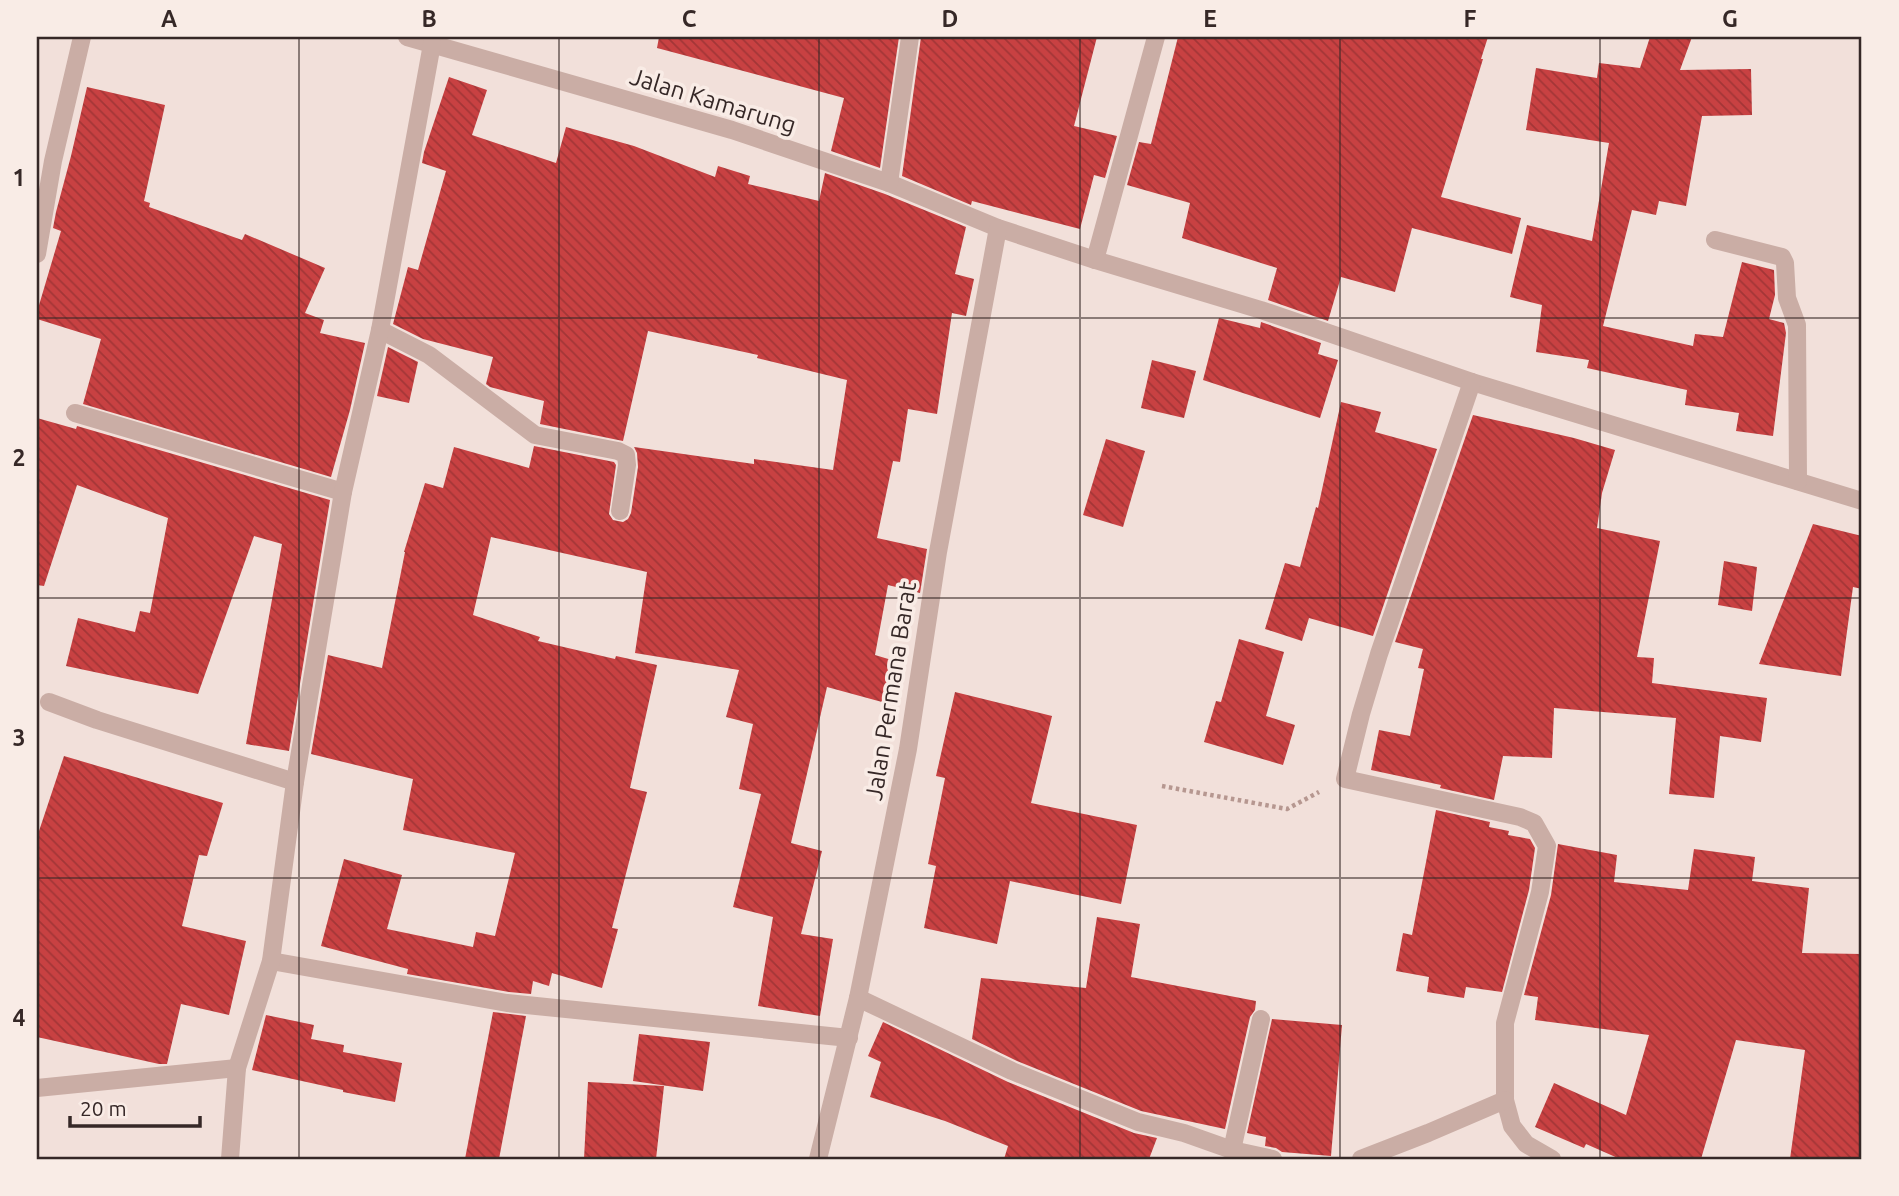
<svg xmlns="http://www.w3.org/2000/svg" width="1899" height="1196" viewBox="0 0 1899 1196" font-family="Ubuntu,sans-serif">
	<defs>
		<pattern id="building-back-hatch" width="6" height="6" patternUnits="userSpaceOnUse" patternTransform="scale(1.75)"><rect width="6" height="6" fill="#c84142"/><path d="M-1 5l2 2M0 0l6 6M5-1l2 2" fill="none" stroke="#a33637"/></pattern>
	</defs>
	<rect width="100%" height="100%" fill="#f2e0da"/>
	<!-- building -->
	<g fill="url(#building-back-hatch)">
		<polygon points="659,37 899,37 880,168 831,151 844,98 657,48"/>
		<polygon points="921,37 1097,37 1074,126 1117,136 1105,178 1094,175 1080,229 972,201 971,205 902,176"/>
		<polygon points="1178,37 1488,37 1481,59 1483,59 1441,197 1521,218 1512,254 1412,228 1395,292 1341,277 1328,321 1268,300 1277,268 1182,238 1190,203 1127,185 1139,142 1151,144"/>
		<polygon points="1650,37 1692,37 1680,70 1751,69 1752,115 1702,116 1686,206 1659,201 1656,215 1632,210 1603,326 1693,346 1695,334 1723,337 1742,262 1774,270 1775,295 1769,319 1784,323 1786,333 1773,436 1736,431 1739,413 1685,405 1687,390 1587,368 1589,360 1536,352 1542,305 1510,297 1527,225 1592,241 1609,143 1526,130 1536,68 1597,78 1599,63 1640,68"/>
		<polygon points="449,77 487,90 472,135 556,163 566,127 634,146 715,177 718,166 750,176 748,184 819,201 825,173 885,194 966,227 955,274 974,279 966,316 952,313 937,414 908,409 900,462 893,461 877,538 927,549 920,593 888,585 875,655 905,664 893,705 827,687 791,843 822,851 801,934 833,939 820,1016 758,1006 773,917 733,907 761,794 739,789 753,724 726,717 739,670 635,653 647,572 491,537 473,615 540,637 538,641 615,659 616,656 657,665 630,788 647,792 612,928 618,929 602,988 552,973 549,986 533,981 531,994 509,992 407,974 408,969 321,946 344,859 402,875 387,929 473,947 476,932 495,936 515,853 403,830 413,779 311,754 328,655 382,668 405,552 404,552 425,483 443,488 454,447 529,468 534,446 614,462 616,465 609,514 613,520 623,522 628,519 631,513 638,467 637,453 634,447 754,464 754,459 833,470 847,380 757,358 758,355 648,331 623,441 540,424 544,401 490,387 486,384 493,357 423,339 393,324 408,267 418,270 446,171 422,163 424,152"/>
		<polygon points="87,87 165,105 144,201 150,203 149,207 242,240 245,234 325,268 305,313 324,320 320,333 365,343 350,410 331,477 83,404 101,339 37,319 37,312 61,231 53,228 56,212 71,156"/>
		<polygon points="1219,318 1260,328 1261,322 1321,343 1318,354 1338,360 1320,418 1203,380"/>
		<polygon points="388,347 418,362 409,403 377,396"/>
		<polygon points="1152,360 1196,371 1184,418 1141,408"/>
		<polygon points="1341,402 1381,412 1375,432 1437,449 1373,636 1309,618 1302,641 1265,629 1285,563 1300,567 1316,507 1318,508"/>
		<polygon points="1473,415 1574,438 1615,450 1602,493 1597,528 1660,541 1637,657 1654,658 1652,683 1767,698 1761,742 1720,736 1714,798 1669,794 1676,718 1554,708 1552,758 1503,756 1494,800 1440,788 1441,785 1371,770 1379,730 1410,736 1424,669 1418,668 1423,649 1395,642"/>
		<polygon points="37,418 76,429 77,426 330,500 289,751 246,744 282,544 254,536 198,694 66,666 78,618 135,632 140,611 150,613 168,518 77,485 44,586 37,585"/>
		<polygon points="1106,439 1145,451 1123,527 1083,515"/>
		<polygon points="1813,524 1862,536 1862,589 1853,587 1841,676 1759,664"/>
		<polygon points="1724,561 1757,567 1752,611 1718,605"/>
		<polygon points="1239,639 1284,652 1266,716 1295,725 1283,765 1204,742 1216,701 1221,702"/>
		<polygon points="955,692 1052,716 1031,803 1137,825 1121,904 1010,881 997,944 924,928 936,866 928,864 945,778 936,776"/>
		<polygon points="64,756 223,803 207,856 199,855 182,926 246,941 229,1015 181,1004 167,1064 159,1064 37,1037 37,837"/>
		<polygon points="1436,810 1490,822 1489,827 1509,831 1508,835 1530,839 1535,848 1529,890 1502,992 1466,987 1464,998 1427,992 1429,977 1396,971 1403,933 1412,935"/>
		<polygon points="1558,844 1617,855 1614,882 1688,890 1694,849 1755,857 1752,881 1809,888 1802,953 1862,954 1862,1159 1790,1159 1805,1050 1736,1040 1701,1159 1620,1159 1586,1144 1584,1148 1535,1127 1554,1083 1626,1115 1649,1035 1535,1020 1538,997 1524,995 1551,895"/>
		<polygon points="1097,917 1140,924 1131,977 1256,1001 1255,1010 1250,1017 1225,1129 1141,1111 1017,1061 972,1039 981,978 1086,988"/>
		<polygon points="493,1012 526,1016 499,1159 465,1159"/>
		<polygon points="266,1015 314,1025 311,1039 344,1045 343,1052 402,1063 395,1102 343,1092 343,1090 252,1070"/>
		<polygon points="1272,1019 1342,1025 1331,1156 1282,1152 1276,1148 1265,1146 1266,1137 1247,1133"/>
		<polygon points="883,1022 1008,1082 1134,1133 1157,1138 1149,1159 1004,1159 1008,1146 945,1121 870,1097 881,1062 868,1056"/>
		<polygon points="639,1034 710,1042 703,1091 633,1081"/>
		<polygon points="588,1082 664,1086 656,1159 584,1159"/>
	</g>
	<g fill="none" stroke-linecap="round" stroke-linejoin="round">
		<!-- path -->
		<polyline stroke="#b69790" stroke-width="4.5" stroke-dasharray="3.5 3.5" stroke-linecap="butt" points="1162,786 1287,809 1319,792"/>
		<!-- minor -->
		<g stroke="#caada5" stroke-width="18">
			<polyline points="407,37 732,130 889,183 998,228 1095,260 1261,310 1472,382 1862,501"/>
			<polyline points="889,183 910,37"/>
			<polyline points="1715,240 1782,257 1785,263 1787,298 1797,325 1798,481"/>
			<polyline points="37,254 53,161 82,37"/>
			<polyline points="1095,260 1156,37"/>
			<polyline points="380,330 429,355 535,435 618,451 626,455 627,465 620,511"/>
			<polyline points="1472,382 1379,654 1361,714 1345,779 1520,817 1534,823 1547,846 1540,892 1505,1023 1505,1100 1512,1126 1526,1144 1552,1159"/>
			<polyline points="75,413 343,492"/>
			<polyline points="49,702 97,720 295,782"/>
			<polyline points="271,961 507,1003 849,1038"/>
			<polyline points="858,998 1012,1071 1138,1122 1184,1133 1232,1150 1273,1159"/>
			<polyline points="37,1088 237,1068"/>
			<polyline points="1232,1150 1261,1019"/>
			<polyline points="230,1159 237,1068 271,961 295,782 343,492 380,330 432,44"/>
			<polyline points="818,1159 858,998 908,749 938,552 998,228"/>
			<polyline points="1361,1159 1428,1133 1505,1100"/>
		</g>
	</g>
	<!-- grid -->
	<path fill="none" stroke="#362827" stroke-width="2" stroke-opacity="0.55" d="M299 37V1159M559 37V1159M819 37V1159M1080 37V1159M1340 37V1159M1600 37V1159M37 318H1862M37 598H1862M37 878H1862"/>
	<g text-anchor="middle" stroke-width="7" stroke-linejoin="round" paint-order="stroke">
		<!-- street labels -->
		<g font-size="24" fill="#362827" stroke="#f9ece6">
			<text transform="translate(713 101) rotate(17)" y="8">Jalan Kamarung</text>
			<text transform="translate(891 691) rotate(-81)" y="8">Jalan Permana Barat</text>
		</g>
	</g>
	<!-- border -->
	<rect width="1899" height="1196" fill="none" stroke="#f9ece6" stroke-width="77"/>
	<!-- scale -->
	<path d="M70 1116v10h130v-10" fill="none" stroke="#362827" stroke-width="3.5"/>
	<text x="80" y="1116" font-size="21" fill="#362827" stroke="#f9ece6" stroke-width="5" paint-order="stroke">20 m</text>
	<rect x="38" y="38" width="1822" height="1120" fill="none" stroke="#362827" stroke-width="2.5"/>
	<g font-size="23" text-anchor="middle" font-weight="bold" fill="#362827">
		<text x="169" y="27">A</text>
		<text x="429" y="27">B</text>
		<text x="689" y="27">C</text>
		<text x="950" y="27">D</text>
		<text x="1210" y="27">E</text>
		<text x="1470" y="27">F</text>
		<text x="1730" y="27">G</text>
		<text x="19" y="186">1</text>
		<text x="19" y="466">2</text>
		<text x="19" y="746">3</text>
		<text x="19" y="1026">4</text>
	</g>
</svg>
